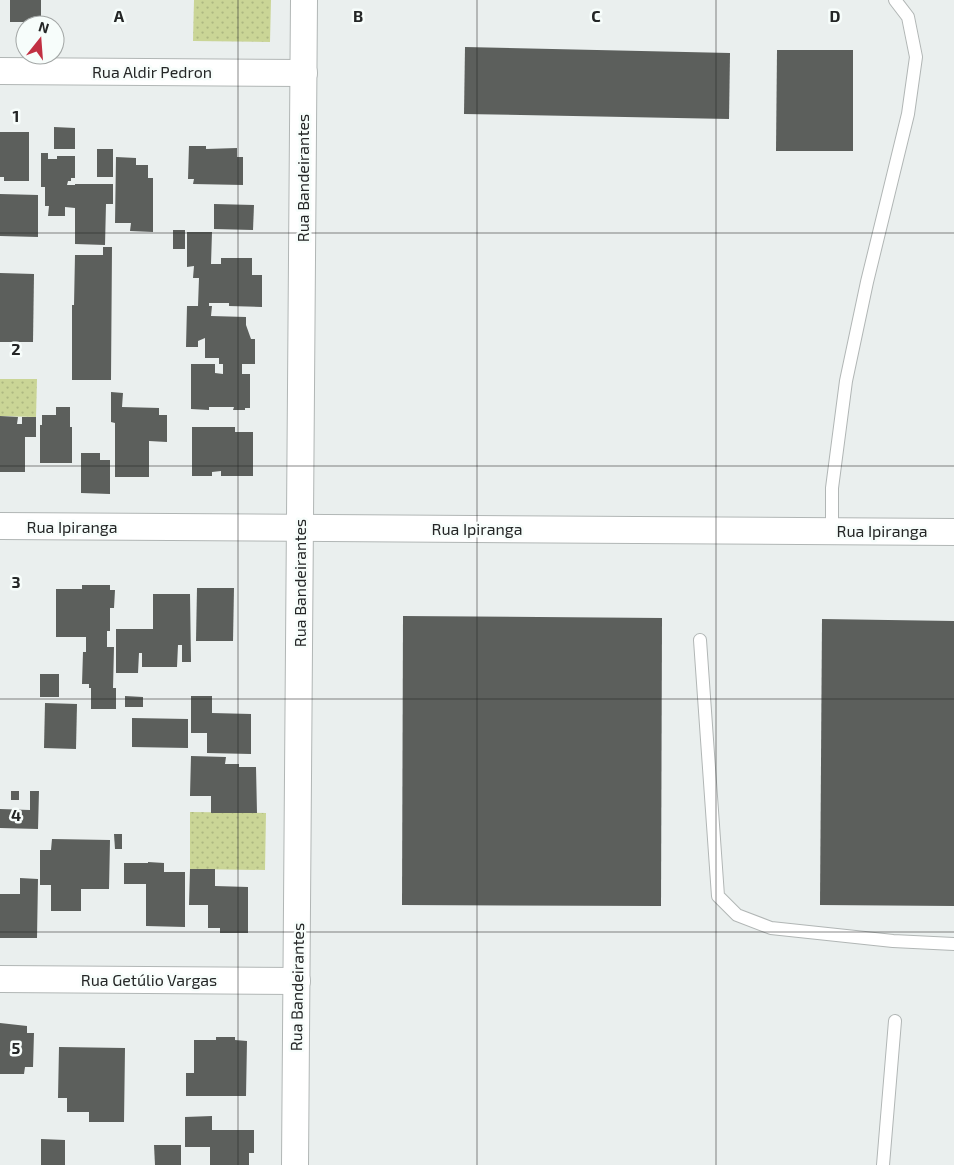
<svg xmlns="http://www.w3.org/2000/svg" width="954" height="1165" viewBox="0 0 954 1165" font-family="'Exo 2',sans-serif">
	<defs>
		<pattern id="grass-dots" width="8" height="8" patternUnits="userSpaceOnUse" patternTransform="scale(1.25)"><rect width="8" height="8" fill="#cad596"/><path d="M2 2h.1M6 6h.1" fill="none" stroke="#adb781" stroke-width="1.8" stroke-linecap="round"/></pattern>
	</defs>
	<rect width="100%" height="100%" fill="#eaefee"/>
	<!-- grass -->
	<g fill="url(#grass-dots)">
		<polygon points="194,0 271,0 270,42 193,41"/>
		<polygon points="0,379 37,379 36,417 0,416"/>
		<polygon points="190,812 266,813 265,870 190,869"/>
	</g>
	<!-- building -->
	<g fill="#5c5f5c">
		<rect x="10" y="0" width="31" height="22"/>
		<polygon points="465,47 730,53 729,119 464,114"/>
		<polygon points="777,50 853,50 853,151 776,151"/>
		<polygon points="54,127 75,128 75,149 54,149"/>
		<polygon points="0,132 29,132 29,181 4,181 4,177 0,177"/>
		<polygon points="189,146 206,146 206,149 237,148 237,157 243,157 243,185 193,184 194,179 188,179"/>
		<rect x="97" y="149" width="16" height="28"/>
		<polygon points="41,153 48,153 48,159 57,159 57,156 75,156 75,178 71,178 71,181 68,181 67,185 75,185 75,184 113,184 113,204 106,204 105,245 75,244 75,208 65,207 65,216 48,216 49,206 45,206 45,187 41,187"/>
		<polygon points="116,157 136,158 136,165 148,165 148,178 153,178 153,232 130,231 131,223 115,223"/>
		<polygon points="0,194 38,195 38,237 0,236"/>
		<polygon points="214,204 254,205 253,230 214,229"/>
		<rect x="173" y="230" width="12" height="19"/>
		<polygon points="187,232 212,232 211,264 221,264 221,258 252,258 252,275 262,275 262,307 229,306 229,303 209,303 209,306 212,306 211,316 246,317 246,325 251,339 255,339 255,364 242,364 242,374 250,374 250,408 245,408 245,410 233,410 234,407 209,407 209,410 191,409 191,364 215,364 215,373 223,374 223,364 219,364 219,358 205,358 205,338 198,341 198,347 186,347 187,306 198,306 199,278 193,278 194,266 187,267"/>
		<polygon points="103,247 112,247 111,380 72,380 72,305 74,305 75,255 103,255"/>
		<polygon points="0,273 34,274 33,342 0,342"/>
		<polygon points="111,392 123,393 122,407 159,408 159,415 167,415 167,442 149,441 149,477 115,477 115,423 111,422"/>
		<polygon points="56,407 70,407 70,427 72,427 72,463 40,463 40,425 42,425 42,415 56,415"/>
		<polygon points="0,416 18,417 17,424 22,424 22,417 36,417 36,437 25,437 25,472 0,472"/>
		<polygon points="192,427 235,427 235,432 253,432 253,476 221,476 221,471 212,472 212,476 192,476"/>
		<polygon points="81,453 100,453 100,460 110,460 110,494 81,493"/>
		<polygon points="82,585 110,585 110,590 115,590 114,608 110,608 110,631 107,631 107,647 114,647 113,688 116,688 116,709 91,709 91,688 89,688 89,684 82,684 83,652 86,652 86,637 56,637 56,589 82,589"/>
		<polygon points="197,588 234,588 233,641 196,641"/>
		<polygon points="153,594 190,594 191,662 182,662 182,645 178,645 177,667 142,667 142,653 139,653 138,673 116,673 116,629 153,629"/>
		<polygon points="403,616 662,618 661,906 402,905"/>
		<polygon points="822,619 954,621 954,906 820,905"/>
		<rect x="40" y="674" width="19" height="23"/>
		<polygon points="125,696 143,697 143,707 125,707"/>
		<polygon points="191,696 212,696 212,713 251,714 251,754 207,753 207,733 191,733"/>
		<polygon points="45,703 77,704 76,749 44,748"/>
		<polygon points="132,718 188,719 188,748 132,747"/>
		<polygon points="191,756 226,757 225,764 239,764 239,767 256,767 257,813 211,813 211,796 190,796"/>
		<rect x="11" y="791" width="8" height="9"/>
		<polygon points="30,791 39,791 38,829 0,828 0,809 30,810"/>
		<polygon points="114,834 122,834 122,849 115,849"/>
		<polygon points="52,839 110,840 109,889 81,889 81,911 51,911 51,885 40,885 40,850 51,850"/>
		<polygon points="148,862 164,863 164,872 185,872 185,927 146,926 146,884 124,884 124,863 148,863"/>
		<polygon points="190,869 215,869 215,886 248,887 248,933 220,933 220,928 208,928 208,905 189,905"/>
		<polygon points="20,878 38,879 37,938 0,938 0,894 20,894"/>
		<polygon points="0,1023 27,1026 27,1033 34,1033 33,1067 25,1067 24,1074 0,1074"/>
		<polygon points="216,1037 235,1037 235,1040 247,1041 246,1096 186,1096 186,1073 194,1073 194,1040 216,1040"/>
		<polygon points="59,1047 125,1048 124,1122 89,1122 89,1112 67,1112 67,1098 58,1098"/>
		<polygon points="212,1116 212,1130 254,1130 254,1153 249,1153 249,1165 210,1165 210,1147 185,1147 185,1117"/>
		<polygon points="41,1139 65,1140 65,1165 41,1165"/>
		<polygon points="154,1145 181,1145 181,1165 155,1165"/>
	</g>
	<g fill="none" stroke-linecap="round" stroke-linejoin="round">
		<defs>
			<g id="service">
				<polyline points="832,531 832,488 846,381 867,282 908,114 916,57 908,17 895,0"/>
				<polyline points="700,640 718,896 737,915 771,928 893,941 954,944"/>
				<polyline points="883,1165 895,1021"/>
			</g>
			<g id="minor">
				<polyline points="0,71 304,73"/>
				<polyline points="0,526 954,532"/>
				<polyline points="0,979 297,981"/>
				<polyline points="295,1165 304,0"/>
			</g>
		</defs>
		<!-- service casing -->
		<use href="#service" stroke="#b1b6b5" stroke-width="14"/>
		<!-- minor casing -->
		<use href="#minor" stroke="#b1b6b5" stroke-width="28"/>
		<!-- service -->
		<use href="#service" stroke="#fff" stroke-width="12"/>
		<!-- minor -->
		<use href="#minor" stroke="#fff" stroke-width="26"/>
	</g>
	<!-- grid -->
	<path fill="none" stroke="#242626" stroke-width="1" stroke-opacity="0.55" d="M238 0V1165M477 0V1165M716 0V1165M0 233H954M0 466H954M0 699H954M0 932H954"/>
	<g text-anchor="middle" stroke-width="5" stroke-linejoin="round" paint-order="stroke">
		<!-- street labels -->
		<g font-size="16" fill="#242626" stroke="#f7fdfb">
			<text x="152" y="78">Rua Aldir Pedron</text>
			<text transform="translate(303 178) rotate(-90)" y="6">Rua Bandeirantes</text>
			<text x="72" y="533">Rua Ipiranga</text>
			<text x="477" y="535">Rua Ipiranga</text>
			<text x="882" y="537">Rua Ipiranga</text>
			<text transform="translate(300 583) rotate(-90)" y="6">Rua Bandeirantes</text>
			<text x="149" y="986">Rua Getúlio Vargas</text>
			<text transform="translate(297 987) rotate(-89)" y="6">Rua Bandeirantes</text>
		</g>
	</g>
	<g font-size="16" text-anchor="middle" font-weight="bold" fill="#242626" stroke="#f7fdfb" stroke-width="5" stroke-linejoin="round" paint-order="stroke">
		<text x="119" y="22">A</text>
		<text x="358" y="22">B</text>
		<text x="596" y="22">C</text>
		<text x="835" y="22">D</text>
		<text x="16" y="122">1</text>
		<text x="16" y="355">2</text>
		<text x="16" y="588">3</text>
		<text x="16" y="821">4</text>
		<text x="16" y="1054">5</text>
	</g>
	<!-- north arrow -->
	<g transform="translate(40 40) rotate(17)"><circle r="24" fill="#f7fdfb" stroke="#a3a7a6"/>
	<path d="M0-4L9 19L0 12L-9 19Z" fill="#c13042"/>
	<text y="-8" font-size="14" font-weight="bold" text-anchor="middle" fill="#242626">N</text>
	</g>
</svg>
